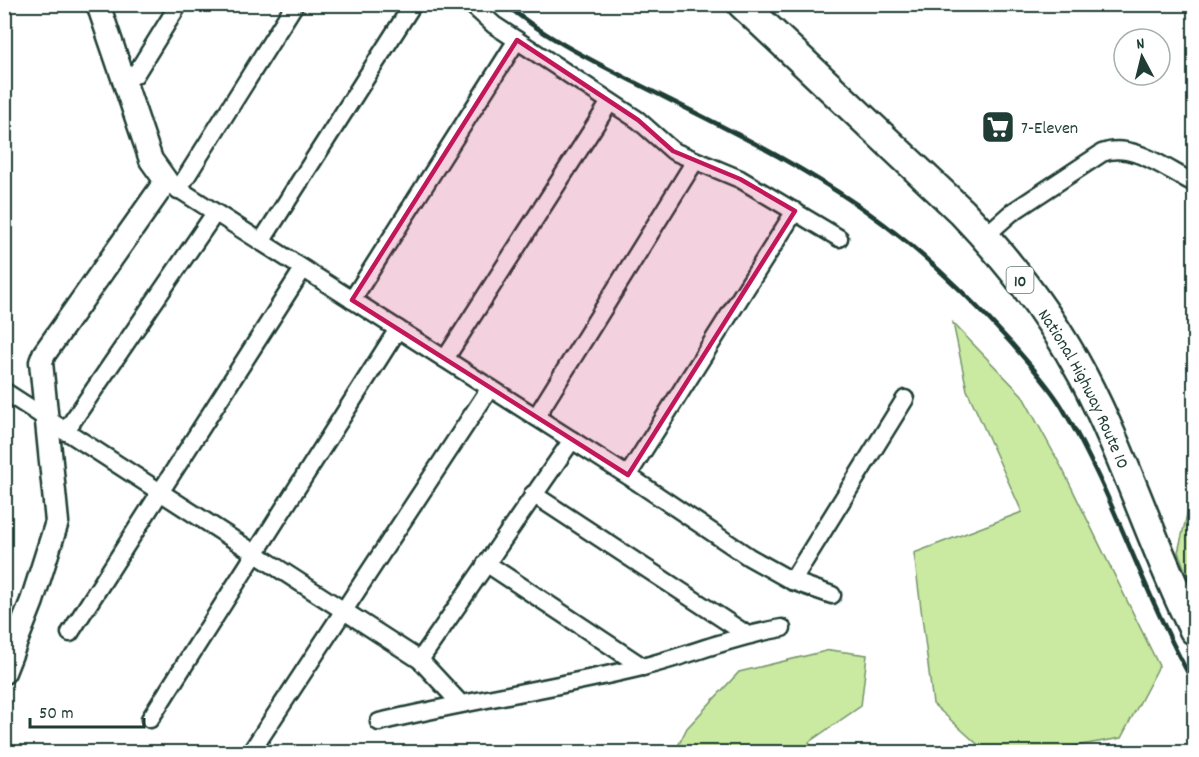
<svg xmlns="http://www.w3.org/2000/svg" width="1199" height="757" viewBox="0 0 1199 757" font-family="Dekko,sans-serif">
	<rect width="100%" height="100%" fill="#fff"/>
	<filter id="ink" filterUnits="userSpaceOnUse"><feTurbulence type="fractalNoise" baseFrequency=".0167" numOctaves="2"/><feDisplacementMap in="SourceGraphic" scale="12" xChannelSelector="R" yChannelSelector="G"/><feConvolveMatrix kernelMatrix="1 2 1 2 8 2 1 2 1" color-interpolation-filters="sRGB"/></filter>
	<g filter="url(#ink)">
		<!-- green -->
		<g fill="#cae9a1" stroke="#74936a" stroke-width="1.5">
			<polygon points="953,323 1022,395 1063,470 1159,666 1121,738 1041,752 986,752 933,704 914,553 1022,512 967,390"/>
			<polygon points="1189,506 1194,516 1194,593 1178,552"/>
			<polygon points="830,650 867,655 861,706 809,742 814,752 675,752 687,728 739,672"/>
		</g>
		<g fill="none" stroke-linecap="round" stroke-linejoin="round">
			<defs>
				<g id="street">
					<polyline points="471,4 494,25 638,120 673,151 740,179 839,238"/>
					<polyline points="124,79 135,75 179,4"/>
					<polyline points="166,181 633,479 749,557 792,581 832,595"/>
					<polyline points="178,190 295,4"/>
					<path d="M985 236 1011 213 1102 153C1132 141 1167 170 1194 183"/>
					<polyline points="261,242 413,4"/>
					<polyline points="352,300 517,40"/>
					<polyline points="445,359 610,102"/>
					<polyline points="4,391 420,660 460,703"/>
					<polyline points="536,417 695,161"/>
					<polyline points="65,432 215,213"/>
					<polyline points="628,475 795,211"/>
					<polyline points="533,494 746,634"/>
					<polyline points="486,563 643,667"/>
					<polyline points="792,581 905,399"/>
					<polyline points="70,633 303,269"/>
					<polyline points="420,660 572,440"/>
					<polyline points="150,719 398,329"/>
					<path d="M379 722C466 701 555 688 642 667 690 655 734 636 782 628"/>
					<polyline points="251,752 490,388"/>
				</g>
				<polyline id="secondary" points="4,672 32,601 57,522 41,362 44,354 166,181 151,160 98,4"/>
				<g id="highway">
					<path id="s1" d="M742 4 962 212C1009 261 1051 316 1083 376 1126 458 1153 548 1194 630"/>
				</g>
			</defs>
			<!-- street casing -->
			<use href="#street" stroke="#1f3d34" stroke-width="21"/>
			<!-- secondary casing -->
			<use href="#secondary" stroke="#1f3d34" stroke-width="27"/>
			<!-- highway casing -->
			<use href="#highway" stroke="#1f3d34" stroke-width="33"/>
			<!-- street -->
			<use href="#street" stroke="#fff" stroke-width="16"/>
			<!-- secondary -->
			<use href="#secondary" stroke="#fff" stroke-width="22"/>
			<!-- highway -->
			<use href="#highway" stroke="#fff" stroke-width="28"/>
			<!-- rail -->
			<path stroke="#1f3d34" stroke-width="4.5" d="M505 4C544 37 589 59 634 82 703 117 773 150 838 192 904 234 960 286 1012 344 1029 364 1048 384 1062 407 1114 495 1144 595 1194 684"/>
		</g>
	</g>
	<!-- marked area -->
	<path fill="#c2185b" fill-opacity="0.2" stroke="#c2185b" stroke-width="4.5" stroke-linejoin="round" d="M517 40 638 120 673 151 740 179 795 211 628 475 352 300Z"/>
	<!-- icons -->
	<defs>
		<symbol id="supermarket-square" viewBox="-11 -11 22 22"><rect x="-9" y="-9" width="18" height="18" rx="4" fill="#1f3d34" stroke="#fff"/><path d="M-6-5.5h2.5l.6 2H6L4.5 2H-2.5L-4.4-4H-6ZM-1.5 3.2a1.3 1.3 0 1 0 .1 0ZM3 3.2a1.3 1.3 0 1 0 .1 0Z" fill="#fff"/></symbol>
	</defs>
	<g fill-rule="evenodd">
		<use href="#supermarket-square" x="979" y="108" width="38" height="38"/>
	</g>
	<g text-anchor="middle" stroke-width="4.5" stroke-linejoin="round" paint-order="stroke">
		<!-- shield labels -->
		<rect fill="#fff" stroke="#627771" stroke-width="1.5" x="1006.5" y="267" width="27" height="26" rx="4.5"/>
		<g font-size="16" font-weight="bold" fill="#1f3d34">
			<text x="1020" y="286">10</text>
		</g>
		<!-- poi labels -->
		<g font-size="18" fill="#1f3d34" stroke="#fff" text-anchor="start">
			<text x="1021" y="133">7-Eleven</text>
		</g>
		<!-- street labels -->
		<g font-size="18" fill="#1f3d34" stroke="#fff">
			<text dy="6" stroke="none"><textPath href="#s1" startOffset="519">National Highway Route 10</textPath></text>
		</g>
	</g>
	<!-- margin -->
	<rect width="1199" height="757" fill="none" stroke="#fff" stroke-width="24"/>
	<rect x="12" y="12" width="1175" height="733" fill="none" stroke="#1f3d34" stroke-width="2" filter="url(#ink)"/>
	<!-- north arrow -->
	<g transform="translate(1142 57) rotate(353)"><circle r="28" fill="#ffffff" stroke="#a5b1ae" stroke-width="1.5"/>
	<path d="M0-4.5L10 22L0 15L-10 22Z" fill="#1f3d34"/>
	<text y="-9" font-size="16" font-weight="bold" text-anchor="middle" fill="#1f3d34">N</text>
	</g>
	<!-- scale -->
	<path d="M30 718v9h114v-9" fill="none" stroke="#1f3d34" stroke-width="3"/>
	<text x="39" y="718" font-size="18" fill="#1f3d34" stroke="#ffffff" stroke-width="4.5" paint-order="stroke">50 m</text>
</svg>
